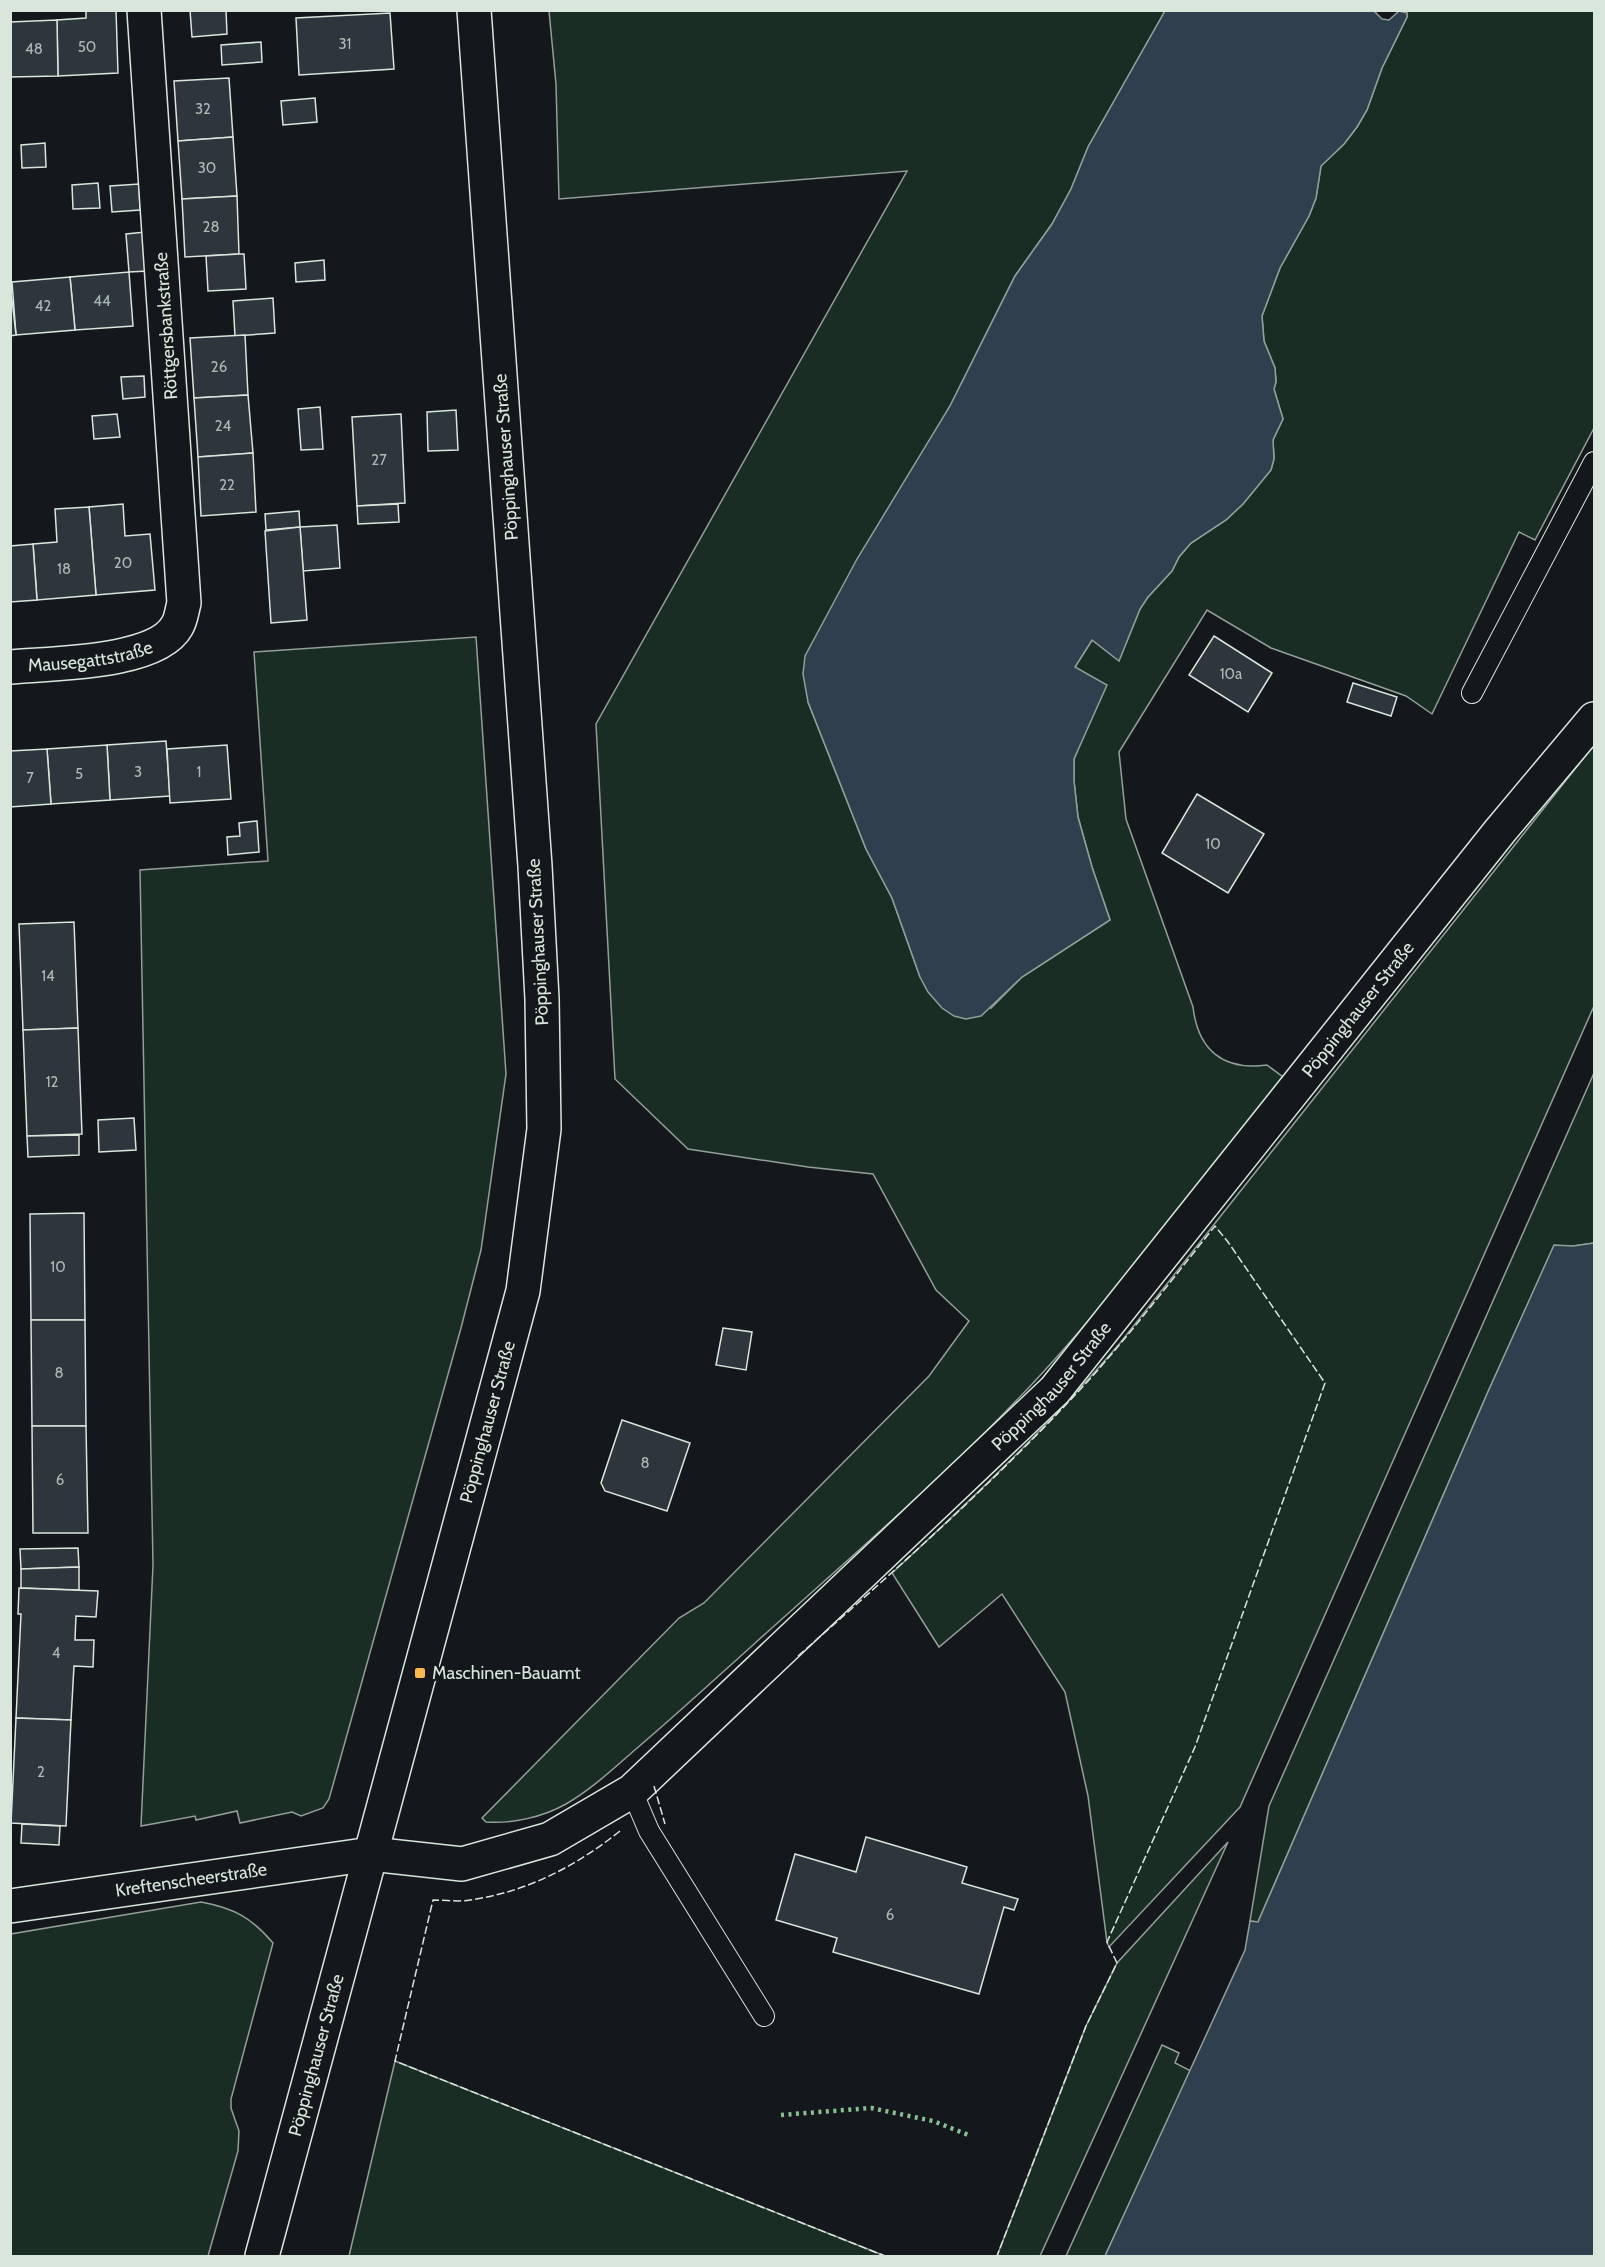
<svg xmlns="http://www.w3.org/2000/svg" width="1605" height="2267" viewBox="0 0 1605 2267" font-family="Cabin,sans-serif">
	<rect width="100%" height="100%" fill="#14181c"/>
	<!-- green -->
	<g fill="#1a2d24" stroke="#939e99" stroke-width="1.5">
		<path d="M549 11H1165L1088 147 1071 189 1052 224 1015 276 950 406 930 442 808 702 866 849 892 898 920 977 991 1008 1022 977 1110 920 1092 867 1078 817 1074 781V759L1081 742 1075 667 1092 640 1119 660 1140 609 1148 597 1172 571 1179 557 1191 543 1226 520 1243 504 1271 470 1274 459 1273 440 1283 419 1274 389 1276 382 1275 368 1264 341 1262 316 1280 268 1309 216 1316 198 1321 166 1344 144 1357 127 1367 110 1382 68 1407 17V13L1404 11H1594V428L1535 540 1519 532 1432 714 1406 696 1271 648 1207 610 1119 752 1126 819 1193 1007C1198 1050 1223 1071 1267 1065L1283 1077C1211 1169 1140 1263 1063 1350 969 1457 858 1550 753 1645 714 1680 676 1715 636 1749 614 1768 592 1789 566 1804 543 1817 512 1824 486 1822L482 1818 679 1618 704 1603 929 1376 969 1321 936 1290 873 1174 808 1167 688 1149 615 1079 596 724 907 171 559 199 556 84Z"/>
		<polygon points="476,637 506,1074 481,1250 461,1328 329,1799 323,1808 301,1816 292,1812 240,1823 237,1811 196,1820 195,1816 141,1826 153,1565 140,870 268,861 254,652"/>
		<path d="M1594 745V1006L1240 1807 1109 1947 1107 1942 1088 1796 1065 1692 1002 1594 939 1647 892 1573C971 1500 1050 1425 1120 1343Z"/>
		<polygon points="1594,1073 1594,1243 1573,1246 1554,1246 1487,1394 1258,1922 1250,1921 1269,1806"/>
		<polygon points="1228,1842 1040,2256 997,2256 1086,2026 1117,1963"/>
		<path d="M201 1902C234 1908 252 1918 273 1943L231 2099V2108L239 2131 238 2151 208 2256H11V1934Z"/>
		<polygon points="1162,2045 1179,2053 1175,2063 1191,2071 1105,2256 1066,2256"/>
		<polygon points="395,2061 885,2256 349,2256"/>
	</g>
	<!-- water -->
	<g fill="#2f3f4d" stroke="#939e99" stroke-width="1.5">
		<polygon points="1374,11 1382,19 1389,20 1399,11 1407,13 1407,17 1382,68 1367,110 1357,127 1344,144 1321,166 1316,198 1309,216 1280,268 1262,316 1264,341 1275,368 1276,382 1274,389 1283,419 1273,440 1274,459 1271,470 1243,504 1226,520 1191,543 1179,557 1172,571 1148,597 1140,609 1119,661 1092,640 1075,667 1107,685 1074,759 1074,781 1078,817 1092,867 1110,920 1022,977 981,1016 966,1019 954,1016 942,1008 928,992 920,977 892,898 866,849 808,702 803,674 805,656 857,559 950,406 1015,276 1052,224 1071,189 1088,147 1165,11"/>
		<polygon points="1594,1243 1594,2256 1105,2256 1245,1950 1250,1921 1258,1922 1487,1394 1554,1245 1573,1246"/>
	</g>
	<!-- building -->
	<g fill="#2c363c" stroke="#d8e6dc" stroke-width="1.5">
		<polygon points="86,10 116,10 118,73 58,76 57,20 86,18"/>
		<polygon points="190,10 226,10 227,34 192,37"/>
		<polygon points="390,13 394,69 299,75 296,18"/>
		<polygon points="57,20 58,76 10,77 10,22"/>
		<polygon points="261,42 262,62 222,65 221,45"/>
		<polygon points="229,78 233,137 178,141 174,81"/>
		<polygon points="315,98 317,122 283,125 281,101"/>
		<polygon points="233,137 237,196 182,199 178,141"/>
		<polygon points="45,143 46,167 22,168 21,145"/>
		<polygon points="98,183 100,208 73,209 72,185"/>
		<polygon points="139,184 140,210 112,212 110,186"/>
		<polygon points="237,196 239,254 185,257 182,199"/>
		<polygon points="145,232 148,271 129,272 126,234"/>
		<polygon points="239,254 244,254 246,289 208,291 206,256"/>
		<polygon points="324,260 325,280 296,282 295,263"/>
		<polygon points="129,272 133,326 75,330 70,277"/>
		<polygon points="70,277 75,330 16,335 12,282"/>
		<polygon points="10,282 16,335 10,336"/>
		<polygon points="273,298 275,333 235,336 233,301"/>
		<polygon points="245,335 248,395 194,398 190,338"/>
		<polygon points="144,376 145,397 123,399 121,377"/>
		<polygon points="248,395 253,453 198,457 194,398"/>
		<polygon points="320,407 323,449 301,450 298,409"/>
		<polygon points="456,410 458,450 428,451 427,412"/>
		<polygon points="117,414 120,437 94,439 92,416"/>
		<polygon points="401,414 405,503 357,506 352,417"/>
		<polygon points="253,453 256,512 201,516 198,457"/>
		<polygon points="123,504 125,536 150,534 155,590 96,595 89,507"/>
		<polygon points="398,504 399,522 358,524 357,506"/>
		<polygon points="89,507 96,595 37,600 33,544 57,542 55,509"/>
		<polygon points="299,511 300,527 266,530 265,514"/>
		<polygon points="337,525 340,568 303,571 300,527"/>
		<polygon points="300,527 307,620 271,623 265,531"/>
		<polygon points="33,544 37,600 10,602 10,546"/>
		<polygon points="1214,636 1272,673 1248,712 1189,675"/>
		<polygon points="1353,683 1397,697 1391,716 1347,702"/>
		<polygon points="166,741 170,796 110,800 107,745"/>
		<polygon points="107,745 110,800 51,804 47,749"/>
		<polygon points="227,745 231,799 170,803 167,749"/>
		<polygon points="47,749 51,804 10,807 10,751"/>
		<polygon points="1197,794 1264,834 1228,893 1162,853"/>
		<polygon points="257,821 259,852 228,855 227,837 240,836 239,823"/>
		<polygon points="74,922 78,1028 23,1030 19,924"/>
		<polygon points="78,1028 82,1134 27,1136 23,1030"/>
		<polygon points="134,1118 136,1150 99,1152 98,1120"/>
		<polygon points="79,1135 79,1155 28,1157 27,1136"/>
		<polygon points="84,1213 85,1320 31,1320 30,1214"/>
		<polygon points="31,1320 85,1320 86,1426 32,1426"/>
		<polygon points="723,1328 752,1332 746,1370 716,1365"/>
		<polygon points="622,1420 690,1443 667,1511 605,1491 601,1483"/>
		<polygon points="32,1426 86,1426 88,1533 33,1533"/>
		<polygon points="78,1548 79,1567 21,1569 20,1549"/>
		<polygon points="79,1567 79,1590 21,1588 21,1569"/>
		<polygon points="19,1588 98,1591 96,1617 76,1616 75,1640 94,1640 93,1667 74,1666 71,1720 16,1718 21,1614 18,1614"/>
		<polygon points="16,1718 71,1720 66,1826 11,1823"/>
		<polygon points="22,1824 60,1826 59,1845 21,1843"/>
		<polygon points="866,1837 967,1867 962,1883 1018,1899 1014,1910 1004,1907 979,1994 833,1952 837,1938 776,1920 795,1854 856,1872"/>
	</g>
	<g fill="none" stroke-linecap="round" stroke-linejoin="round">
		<defs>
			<g id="service">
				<polyline points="1472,693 1594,462"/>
				<polyline points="632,1791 649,1831 764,2016"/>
			</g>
			<g id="minor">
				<path id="s1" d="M10 667C50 663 156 664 177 626 181 620 182 610 184 603L144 10"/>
				<path id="s2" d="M10 1906 371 1854 462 1864 550 1839 632 1791 1055 1390 1500 831 1594 719"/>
			</g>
			<g id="secondary">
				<path id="s3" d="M262 2256 523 1291 544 1129 542 999 535 866 474 10"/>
			</g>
		</defs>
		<!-- service casing -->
		<use href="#service" stroke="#d8e6dc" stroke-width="22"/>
		<!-- minor casing -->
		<use href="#minor" stroke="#d8e6dc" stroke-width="36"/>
		<!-- secondary casing -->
		<use href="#secondary" stroke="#d8e6dc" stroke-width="36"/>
		<!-- service -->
		<use href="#service" stroke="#14181c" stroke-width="20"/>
		<!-- minor -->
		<use href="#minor" stroke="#14181c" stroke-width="33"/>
		<!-- secondary -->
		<use href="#secondary" stroke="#14181c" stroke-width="33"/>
		<!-- hedge -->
		<polyline stroke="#8ac095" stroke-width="4.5" stroke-dasharray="3 4.5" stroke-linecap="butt" points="781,2115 871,2108 933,2121 971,2136"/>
		<!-- fence -->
		<g stroke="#d8e6dc" stroke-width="1.5" stroke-dasharray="8 3" stroke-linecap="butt">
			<path d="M798 1656C898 1568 998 1479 1088 1381 1133 1331 1173 1278 1215 1226L1228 1242 1325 1383 1195 1747 1107 1942 1117 1963 1086 2026 997 2256"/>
			<polyline points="654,1786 665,1824"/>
			<path d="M620 1831C576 1866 527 1892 470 1900 459 1902 445 1900 433 1900L395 2061 885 2256"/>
		</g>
	</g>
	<!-- markers -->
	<rect fill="#ffb74d" stroke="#14181c" stroke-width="2" x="414" y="1667" width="12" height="12" rx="3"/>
	<g text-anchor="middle" stroke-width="4.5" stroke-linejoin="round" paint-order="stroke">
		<!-- number labels -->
		<g font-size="15" fill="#adbab4">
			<text x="345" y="49">31</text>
			<text x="87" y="52">50</text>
			<text x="34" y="54">48</text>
			<text x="203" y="114">32</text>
			<text x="207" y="173">30</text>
			<text x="211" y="232">28</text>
			<text x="102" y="306">44</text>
			<text x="43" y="311">42</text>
			<text x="219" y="372">26</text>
			<text x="223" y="431">24</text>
			<text x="379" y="465">27</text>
			<text x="227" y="490">22</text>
			<text x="123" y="568">20</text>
			<text x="64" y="574">18</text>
			<text x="1231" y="679">10a</text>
			<text x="138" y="777">3</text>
			<text x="199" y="777">1</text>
			<text x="79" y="779">5</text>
			<text x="30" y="783">7</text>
			<text x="1213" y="849">10</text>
			<text x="48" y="981">14</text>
			<text x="52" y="1087">12</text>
			<text x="58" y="1272">10</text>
			<text x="59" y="1378">8</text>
			<text x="645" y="1468">8</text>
			<text x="60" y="1485">6</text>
			<text x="56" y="1658">4</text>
			<text x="41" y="1777">2</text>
			<text x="890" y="1920">6</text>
		</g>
		<!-- street labels -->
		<g font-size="18" fill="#d8e6dc" stroke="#14181c">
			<text transform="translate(166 326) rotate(-94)" y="6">Röttgersbankstraße</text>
			<text transform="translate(506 457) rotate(-94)" y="6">Pöppinghauser Straße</text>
			<text dy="6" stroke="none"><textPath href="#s1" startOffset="81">Mausegattstraße</textPath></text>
			<text transform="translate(538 942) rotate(-93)" y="6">Pöppinghauser Straße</text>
			<text dy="6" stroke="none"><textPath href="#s2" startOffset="1712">Pöppinghauser Straße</textPath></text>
			<text dy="6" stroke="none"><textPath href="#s2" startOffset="1226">Pöppinghauser Straße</textPath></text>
			<text dy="6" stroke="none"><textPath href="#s3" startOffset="864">Pöppinghauser Straße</textPath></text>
			<text dy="6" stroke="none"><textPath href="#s2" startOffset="183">Kreftenscheerstraße</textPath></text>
			<text dy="6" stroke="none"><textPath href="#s3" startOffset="208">Pöppinghauser Straße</textPath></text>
		</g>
		<!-- poi labels -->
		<g font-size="18" fill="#d8e6dc" stroke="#14181c" text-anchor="start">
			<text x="432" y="1679">Maschinen-Bauamt</text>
		</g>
	</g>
	<!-- border -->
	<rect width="1605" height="2267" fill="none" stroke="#d8e6dc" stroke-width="24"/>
</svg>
